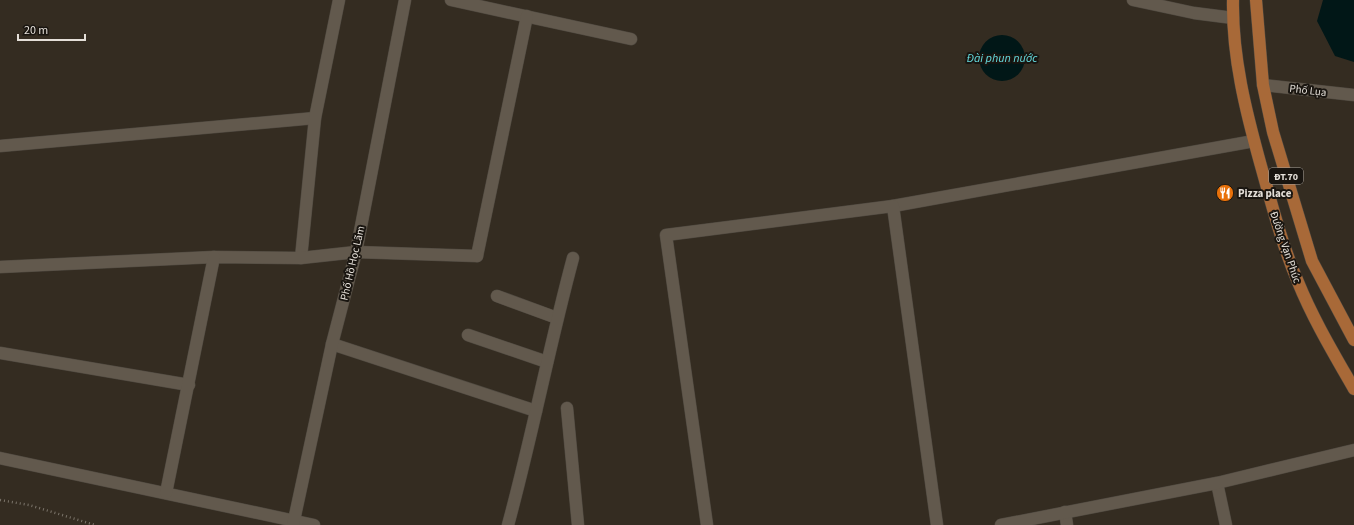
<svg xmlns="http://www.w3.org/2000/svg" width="1354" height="525" viewBox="0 0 1354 525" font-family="'Source Sans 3',sans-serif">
	<rect width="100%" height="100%" fill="#342c21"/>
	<!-- water -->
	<g fill="#011717">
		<polygon points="1323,0 1354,0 1354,62 1335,56 1317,21"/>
		<circle cx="1002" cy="58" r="23"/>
	</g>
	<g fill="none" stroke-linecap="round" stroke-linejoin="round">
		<defs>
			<g id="service">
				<polyline points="451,0 631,39"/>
				<polyline points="0,146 315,118"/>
				<polyline points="893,206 1254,141"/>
				<polyline points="477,256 527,16"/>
				<polyline points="301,258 315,118 339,0"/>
				<polyline points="497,296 557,318"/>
				<polyline points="468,335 547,362"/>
				<polyline points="332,344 536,411"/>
				<polyline points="567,408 578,525"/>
				<polyline points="1217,483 1226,525"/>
				<polyline points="1065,512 1067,525"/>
				<path d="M508 525C532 437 549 347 573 258"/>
				<polyline points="707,525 666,235 893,206 937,525"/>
				<polyline points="1001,525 1217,483 1354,450"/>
			</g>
			<g id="minor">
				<polyline points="1133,0 1194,13 1233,18"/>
				<polyline points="1263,85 1354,95"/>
				<polyline points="0,267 214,257 301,258 356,252 477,256"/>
				<polyline points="0,353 189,385"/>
				<polyline points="0,458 314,525"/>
				<polyline points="166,493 214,257"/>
				<polyline points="293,525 332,344 356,252 405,0"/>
			</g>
			<g id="primary">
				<path d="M1233 0C1232 57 1246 112 1261 166 1272 205 1282 245 1298 282 1313 319 1334 354 1354 389"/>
				<polyline points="1256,0 1263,85 1273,132 1312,261 1354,340"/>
			</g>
		</defs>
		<!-- service casing -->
		<use href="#service" stroke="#4f4940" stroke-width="13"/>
		<!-- minor casing -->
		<use href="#minor" stroke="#4f4940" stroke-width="13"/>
		<!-- primary casing -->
		<use href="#primary" stroke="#4f4940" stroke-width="13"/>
		<!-- path -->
		<polyline stroke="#7c756b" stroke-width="2.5" stroke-dasharray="1 3" stroke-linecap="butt" points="0,500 29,505 95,525"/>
		<!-- service -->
		<use href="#service" stroke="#62594d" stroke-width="12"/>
		<!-- minor -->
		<use href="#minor" stroke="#62594d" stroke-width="12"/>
		<!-- primary -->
		<use href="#primary" stroke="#a86938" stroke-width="12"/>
	</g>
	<!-- icons -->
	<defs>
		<symbol id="restaurant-disc" viewBox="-11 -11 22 22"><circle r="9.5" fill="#e8710a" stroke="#191510"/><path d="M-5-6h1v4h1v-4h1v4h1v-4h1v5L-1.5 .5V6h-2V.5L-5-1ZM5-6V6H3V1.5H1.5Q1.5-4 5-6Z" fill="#fff"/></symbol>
	</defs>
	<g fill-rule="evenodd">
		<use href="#restaurant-disc" x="1215" y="183" width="20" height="20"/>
	</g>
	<g text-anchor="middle" stroke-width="4" stroke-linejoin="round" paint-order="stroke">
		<!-- shield labels -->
		<rect fill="#191510" stroke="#a7a29c" stroke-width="1" x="1269" y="168" width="34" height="16" rx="3"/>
		<g font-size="10" font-weight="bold" fill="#e4dfd8">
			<text x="1286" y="180">ĐT.70</text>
		</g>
		<!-- street labels -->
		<g font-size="11" fill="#e4dfd8" stroke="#191510">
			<text transform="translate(1308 90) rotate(7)" y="4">Phố Lụa</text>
			<text transform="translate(1286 247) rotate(71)" y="4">Đường Vạn Phúc</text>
			<text transform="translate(352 263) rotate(-77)" y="4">Phố Hồ Học Lãm</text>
		</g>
		<!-- poi labels -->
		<g font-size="11" font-weight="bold" fill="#e4dfd8" stroke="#191510" text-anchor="start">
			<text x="1238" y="197">Pizza place</text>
		</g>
		<!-- water labels -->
		<g font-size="12" font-style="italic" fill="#66dcdf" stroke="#191510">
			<text x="1002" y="62">Đài phun nước</text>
		</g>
	</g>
	<!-- scale -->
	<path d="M18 34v6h67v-6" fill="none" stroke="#e4dfd8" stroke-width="2"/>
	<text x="24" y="34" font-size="12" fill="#e4dfd8" stroke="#191510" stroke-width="3" paint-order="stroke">20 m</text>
</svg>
